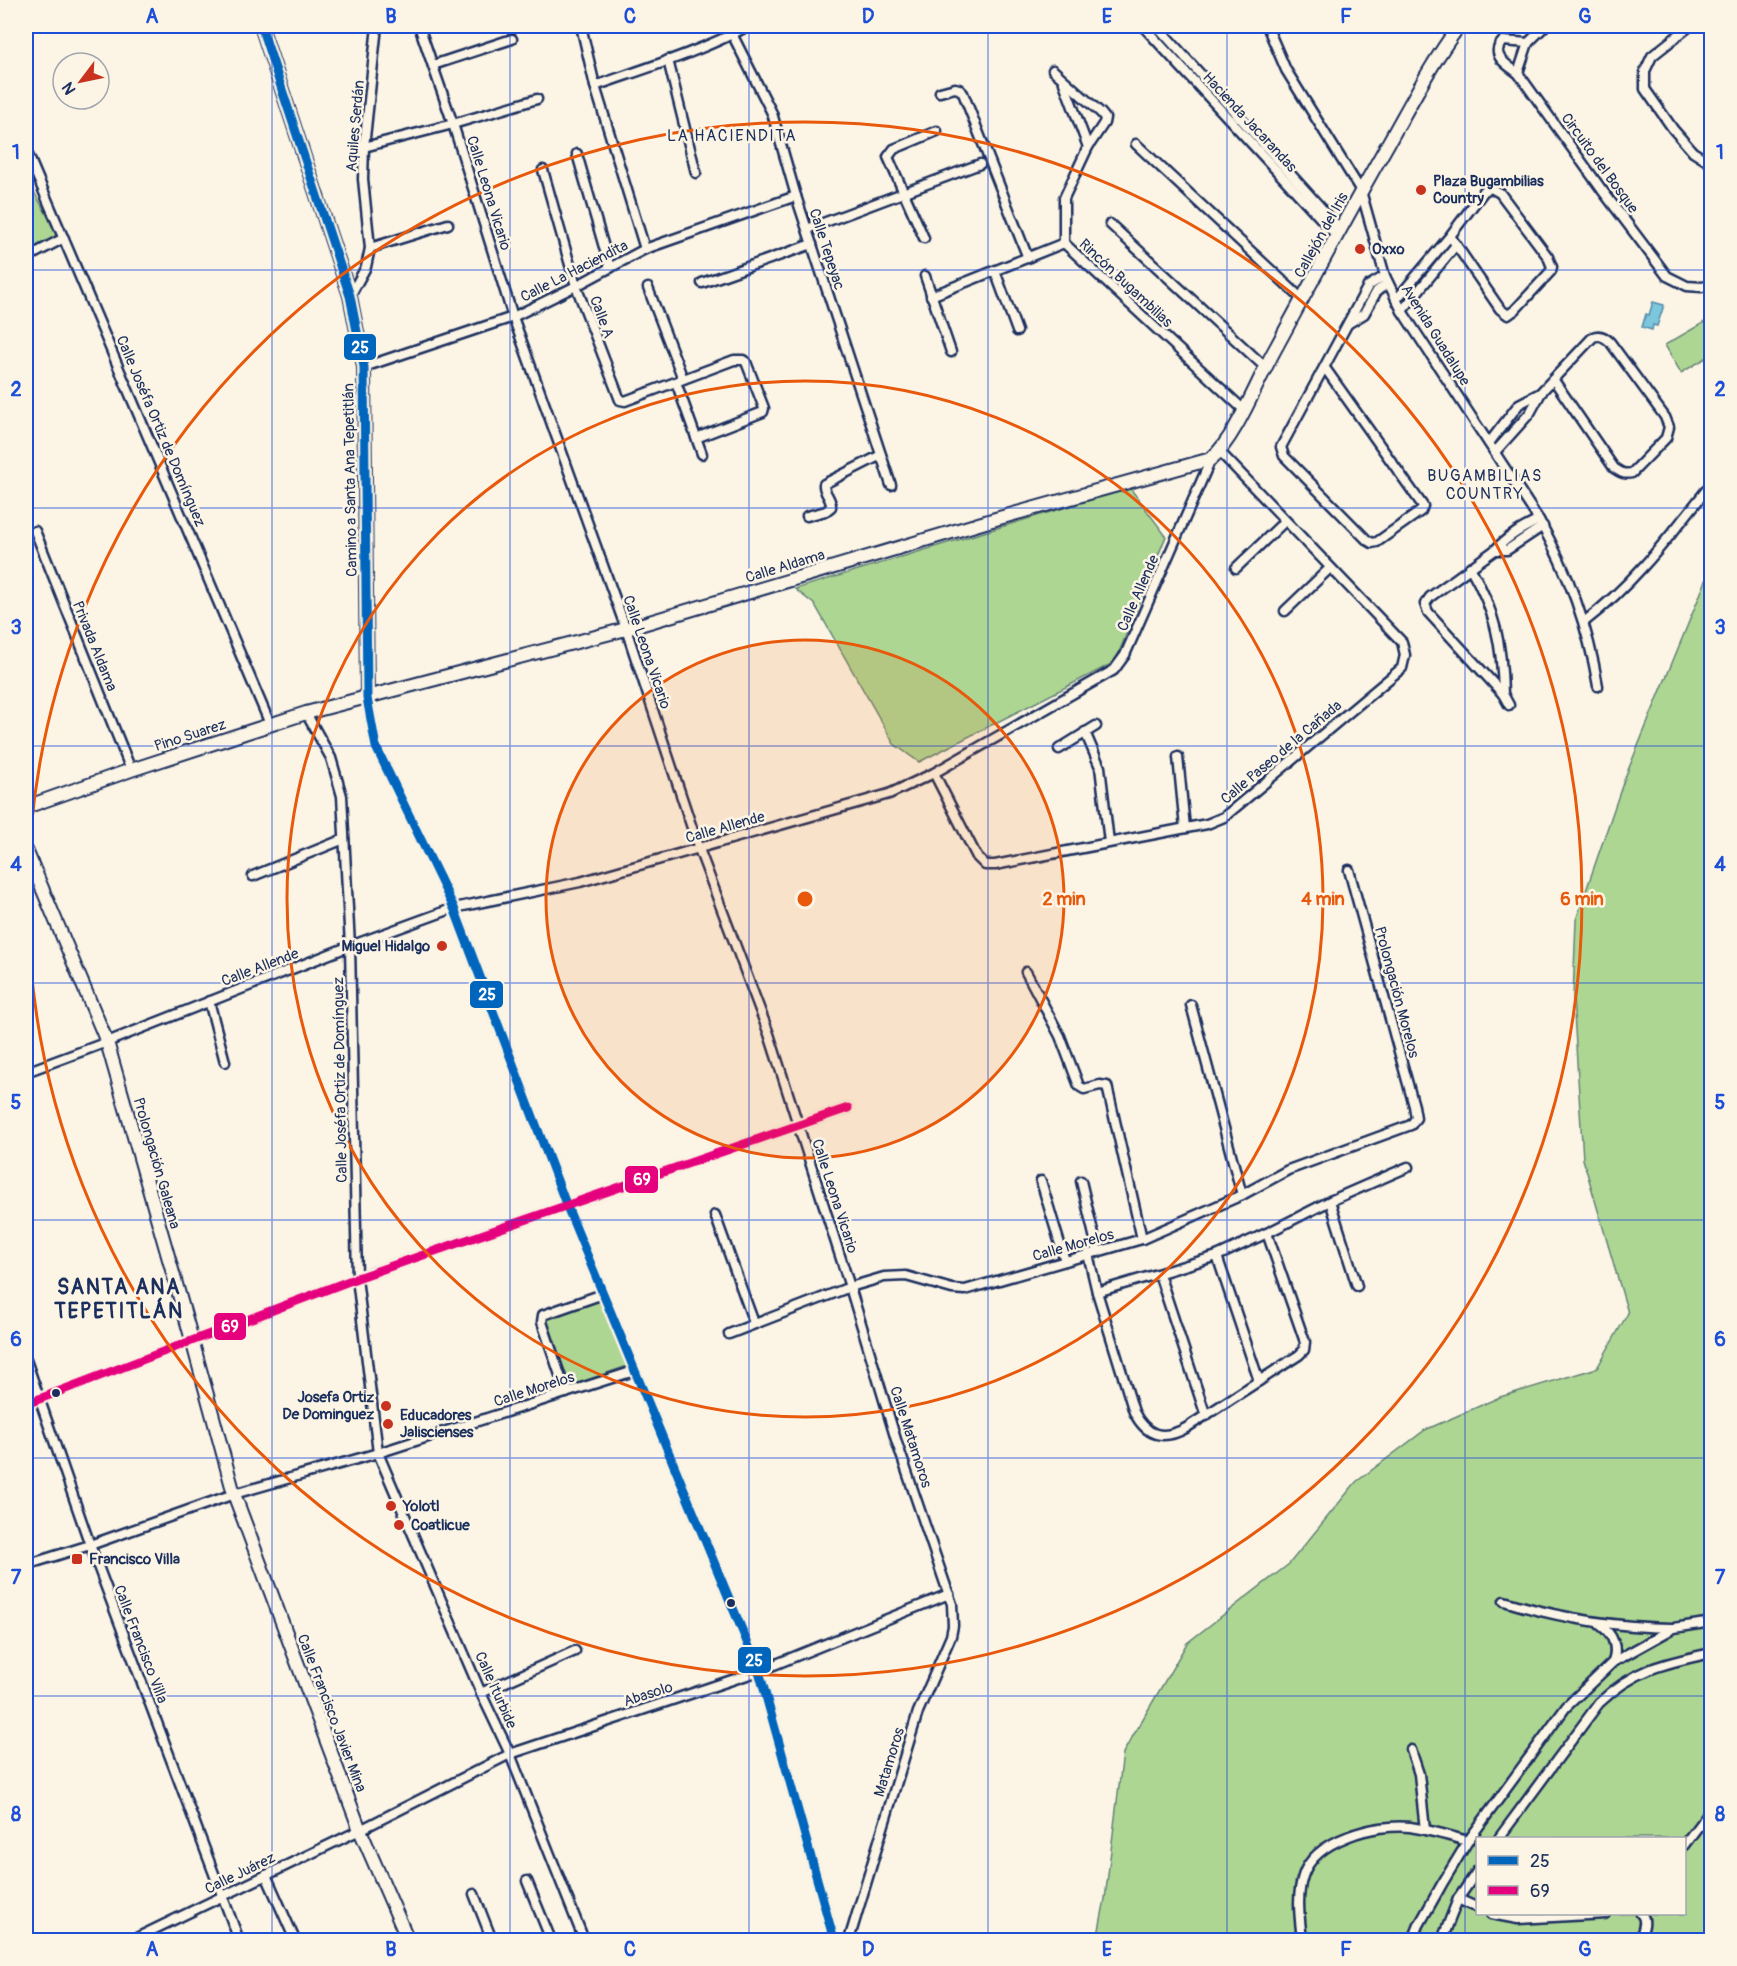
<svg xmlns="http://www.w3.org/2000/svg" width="1737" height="1966" viewBox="0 0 1737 1966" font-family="Pangolin,sans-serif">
	<rect width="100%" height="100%" fill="#fcf5e5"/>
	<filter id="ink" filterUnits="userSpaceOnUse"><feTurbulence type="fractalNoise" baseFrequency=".0167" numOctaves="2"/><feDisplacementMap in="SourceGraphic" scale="12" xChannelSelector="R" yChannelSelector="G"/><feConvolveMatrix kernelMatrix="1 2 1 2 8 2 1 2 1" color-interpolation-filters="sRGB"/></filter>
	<g filter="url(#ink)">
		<!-- green -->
		<g fill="#aed693" stroke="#648278" stroke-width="1.5" fill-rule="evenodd">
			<polygon points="26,178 59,236 26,253"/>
			<polygon points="1708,320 1711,326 1711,355 1681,373 1665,345"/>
			<polygon points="1130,488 1166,536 1115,662 919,762 894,744 815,605 795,589"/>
			<path d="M1711 568V1940H1097L1105 1899 1123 1753 1187 1643 1289 1564 1356 1482 1425 1430 1500 1397 1597 1368 1628 1313 1583 1159 1573 997 1576 920 1624 780ZM1478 1838H1684V1914H1478Z"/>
			<polygon points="600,1297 627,1366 570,1386 546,1316"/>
		</g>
		<!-- water -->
		<polygon fill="#7cc7dc" stroke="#558aaa" stroke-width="1.5" points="1653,302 1664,305 1657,326 1653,325 1652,330 1642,327 1646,314 1649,315"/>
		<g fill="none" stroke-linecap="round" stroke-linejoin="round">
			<defs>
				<g id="street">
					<polyline points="419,26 453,124 513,317 626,629 699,849 769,1034 850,1287 897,1443 952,1604 953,1626 951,1636 918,1712 849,1940"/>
					<polyline points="581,26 595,86 645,249"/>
					<polyline points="728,26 772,113 796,196 891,485"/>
					<polyline points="1143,26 1337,236"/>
					<polyline points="1157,26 1341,230"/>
					<path d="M1267 26 1286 70 1361 191 1385 276 1402 311 1539 520C1569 573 1588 626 1598 686"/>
					<polyline points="1545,26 1528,43 1518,73 1602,190 1667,276 1687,286 1702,287 1712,285"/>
					<polyline points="1690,26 1652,56 1645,71 1645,89 1673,129 1693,152 1712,164"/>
					<polyline points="668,60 696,173"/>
					<polyline points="433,65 512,39"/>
					<polyline points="1053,70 1101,113 1105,118 1104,123 1088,147 1064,198 1064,243"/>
					<path d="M1518 73C1507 65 1489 55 1503 41L1528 43"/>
					<polyline points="1064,83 1088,147"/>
					<path d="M595 86C646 68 700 52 748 26"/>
					<polyline points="940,92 955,88 959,89 963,93 1028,258"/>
					<polyline points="1136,144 1302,299"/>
					<polyline points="364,147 453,124 537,99"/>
					<polyline points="26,150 270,724"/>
					<polyline points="577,154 610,268"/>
					<polyline points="543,170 576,286 620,400 625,401 734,360 743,360 746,362 764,408 763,412 696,438"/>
					<polyline points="1110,224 1265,367"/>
					<polyline points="807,229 980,164"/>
					<polyline points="924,238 888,157 894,149 937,131"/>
					<polyline points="1064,243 1244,410"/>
					<polyline points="370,248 448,224"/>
					<polyline points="26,258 64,238"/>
					<polyline points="995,271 1017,331"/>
					<polyline points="925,276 951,352"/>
					<polyline points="702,283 812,244"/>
					<polyline points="648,288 683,379"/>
					<polyline points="350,296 366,267 370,248 363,179 364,147 377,26"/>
					<polyline points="931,296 1064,243"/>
					<polyline points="1396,300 1450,236 1484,191 1491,188 1500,193 1548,257 1552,267 1551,271 1515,310 1508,315 1500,309 1450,236"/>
					<polyline points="1402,311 1456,245"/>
					<polyline points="1349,323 1364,314 1377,291 1388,283"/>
					<polyline points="364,367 513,317 576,286 645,249 796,196"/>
					<polyline points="1325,368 1423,506 1421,511 1377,542 1372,543 1367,540 1284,456 1281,447 1368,286 1385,276"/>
					<polyline points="676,382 702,454"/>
					<polyline points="1489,443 1519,404 1542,392"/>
					<path d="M1495 452 1530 413 1542 391 1593 337C1600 334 1605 337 1610 342L1665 417 1669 427 1666 438 1632 473C1624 475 1620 472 1614 468L1553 379"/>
					<path d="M807 516 826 511 831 507C832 498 823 493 824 484L881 455"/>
					<polyline points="35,531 131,770"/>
					<polyline points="1495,550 1507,550 1543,526"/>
					<path d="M1470 567C1495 611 1502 643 1503 694"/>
					<polyline points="1236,568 1285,521"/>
					<polyline points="1285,611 1330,568"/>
					<path d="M1584 622C1634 584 1672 533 1712 483"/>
					<polyline points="367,698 376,747 454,908 566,1204 759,1671 834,1940"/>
					<path d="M1509 705 1503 694 1428 612 1425 604 1430 597 1495 550C1508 536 1523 528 1539 520"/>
					<polyline points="306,713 331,758 342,796 350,946 357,1278 378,1453 481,1693 510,1754 584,1940"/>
					<polyline points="1085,732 1100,767 1109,842"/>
					<polyline points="1059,749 1096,726"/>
					<polyline points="1178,757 1185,828"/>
					<polyline points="934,773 977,857 985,865 995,865 1207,824 1224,817 1402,668 1405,655 1402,642 1220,452"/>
					<polyline points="253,876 344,839"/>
					<polyline points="1026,972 1060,1036 1079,1086 1084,1089 1100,1085 1107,1086 1142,1239"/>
					<polyline points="209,1001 225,1062"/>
					<polyline points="1191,1005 1242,1195"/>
					<polyline points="26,1072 107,1042 350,946 454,908 580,882 889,794 934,773 1114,670 1125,655 1211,459"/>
					<polyline points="1041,1181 1065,1261"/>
					<polyline points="1081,1181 1098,1252"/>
					<polyline points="1330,1201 1357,1286"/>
					<polyline points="715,1215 754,1323"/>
					<path d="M1088 1254 1097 1292 1134 1412C1146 1436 1163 1441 1186 1428L1299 1355 1304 1350 1305 1342 1267 1233"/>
					<polyline points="1217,1256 1259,1381"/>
					<polyline points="1159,1274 1206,1416"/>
					<polyline points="1097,1292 1217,1256 1267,1233 1330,1201 1408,1167"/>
					<polyline points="729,1334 850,1287 884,1277 906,1276 952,1289 965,1290 1142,1239 1242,1195 1288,1170 1411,1125 1416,1118 1414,1106 1349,870"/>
					<polyline points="26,1360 90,1545 239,1940"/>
					<polyline points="566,1393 542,1322 543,1315 603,1294"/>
					<polyline points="26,1404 357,1278 848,1108"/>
					<polyline points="26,1565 90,1545 234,1494 378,1453 634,1371"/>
					<path d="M1504 1601C1559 1618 1614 1627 1671 1628"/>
					<path d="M1600 1625C1613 1634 1618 1647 1613 1662"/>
					<polyline points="481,1693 575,1651"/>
					<polyline points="1411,1750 1419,1774 1425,1830"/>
					<path d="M1499 1838 1599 1703C1635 1669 1665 1663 1712 1653"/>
					<polyline points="1684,1845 1712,1808"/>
					<polyline points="266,1875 295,1940"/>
					<polyline points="527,1881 551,1940"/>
					<polyline points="474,1894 492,1940"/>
					<polyline points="1458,1899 1478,1908"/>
					<polyline points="1491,1914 1518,1919 1605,1914"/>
					<polyline points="26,1929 30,1940"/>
					<polyline points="132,1940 360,1830 510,1754 759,1671 949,1594"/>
					<path d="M1302 1940C1300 1919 1296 1897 1303 1876 1314 1840 1376 1823 1410 1827 1430 1830 1449 1836 1468 1841"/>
					<polyline points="1413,1940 1419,1925 1442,1884 1468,1841 1566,1707 1613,1662 1674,1628 1712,1622"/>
					<polyline points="1442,1940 1458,1899 1478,1870"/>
					<path d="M1640 1940C1642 1931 1648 1920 1641 1914"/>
				</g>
				<g id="secondary">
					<polyline points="261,26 350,296 364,367 367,698"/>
					<path d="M26 807 131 770 306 713 626 629 992 520 1211 459C1236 437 1256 384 1273 353 1311 283 1349 212 1389 142 1411 103 1432 62 1459 26"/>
					<polyline points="26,850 107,1042 192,1340 234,1494 360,1830 408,1940"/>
				</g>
			</defs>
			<!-- street casing -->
			<use href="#street" stroke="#1b2f5e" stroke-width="13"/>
			<!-- secondary casing -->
			<use href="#secondary" stroke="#1b2f5e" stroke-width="16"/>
			<!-- street -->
			<use href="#street" stroke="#fcf5e5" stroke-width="8"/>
			<!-- secondary -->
			<use href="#secondary" stroke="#fcf5e5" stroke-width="12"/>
			<defs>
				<polyline id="bus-1" points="261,26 350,296 364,367 367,698 376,747 454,908 566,1204 759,1671 834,1940"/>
				<polyline id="bus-2" points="26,1404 357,1278 848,1108"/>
			</defs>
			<!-- bus-1 casing -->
			<use href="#bus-1" stroke="#fcf5e5" stroke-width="14"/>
			<!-- bus-2 casing -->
			<use href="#bus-2" stroke="#fcf5e5" stroke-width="14"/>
			<!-- bus-1 -->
			<use href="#bus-1" stroke="#0065bd" stroke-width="9"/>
			<!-- bus-2 -->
			<use href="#bus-2" stroke="#e5007d" stroke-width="9"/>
		</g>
	</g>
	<!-- grid -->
	<path fill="none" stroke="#1d4ed8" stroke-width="1.5" stroke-opacity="0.55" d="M272 26V1940M510 26V1940M749 26V1940M988 26V1940M1227 26V1940M1465 26V1940M26 270H1712M26 508H1712M26 746H1712M26 983H1712M26 1220H1712M26 1458H1712M26 1696H1712"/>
	<!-- distance rings -->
	<circle cx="805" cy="899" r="259" fill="#e8590c" fill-opacity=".12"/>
	<g fill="none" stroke="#e8590c" stroke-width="3">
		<circle cx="805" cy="899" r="259"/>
		<circle cx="805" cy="899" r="518"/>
		<circle cx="805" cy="899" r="777"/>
	</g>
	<!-- markers -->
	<g fill="#c8321e" stroke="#fcf5e5" stroke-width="2">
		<circle cx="1421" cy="190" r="6"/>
		<circle cx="1360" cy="249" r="6"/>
		<circle cx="442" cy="946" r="6"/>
		<circle cx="386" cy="1406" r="6"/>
		<circle cx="388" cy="1424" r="6"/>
		<circle cx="391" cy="1506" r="6"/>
		<circle cx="399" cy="1525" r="6"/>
		<rect x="71" y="1553" width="12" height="12" rx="3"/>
	</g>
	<g fill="#1b2f5e" stroke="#fcf5e5" stroke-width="2">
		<circle cx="56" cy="1393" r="5"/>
		<circle cx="731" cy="1603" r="5"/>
	</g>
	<g text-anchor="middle" stroke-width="5" stroke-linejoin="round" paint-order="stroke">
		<!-- street labels -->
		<g font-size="15" fill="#1b2f5e" stroke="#fcf5e5">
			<text transform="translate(1250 122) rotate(47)" y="5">Hacienda Jacarandas</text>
			<text transform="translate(355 126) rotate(-85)" y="5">Aquiles Serdán</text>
			<text transform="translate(1600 163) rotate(54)" y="5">Circuito del Bosque</text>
			<text transform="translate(489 193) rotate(73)" y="5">Calle Leona Vicario</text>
			<text transform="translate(1321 235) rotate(-61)" y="5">Callejón del Iris</text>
			<text transform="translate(827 249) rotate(72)" y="5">Calle Tepeyac</text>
			<text transform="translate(574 271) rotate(-27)" y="5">Calle La Haciendita</text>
			<text transform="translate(1126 283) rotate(43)" y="5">Rincón Bugambilias</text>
			<text transform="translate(602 317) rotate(70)" y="5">Calle A</text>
			<text transform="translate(1436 335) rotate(58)" y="5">Avenida Guadalupe</text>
			<text transform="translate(161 431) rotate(67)" y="5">Calle Joséfa Ortiz de Domínguez</text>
			<text transform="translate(350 480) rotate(-91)" y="5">Camino a Santa Ana Tepetitlán</text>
			<text transform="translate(785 566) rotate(-17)" y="5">Calle Aldama</text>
			<text transform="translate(1138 593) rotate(-66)" y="5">Calle Allende</text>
			<text transform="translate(95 646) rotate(68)" y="5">Privada Aldama</text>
			<text transform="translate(647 652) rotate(71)" y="5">Calle Leona Vicario</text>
			<text transform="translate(190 735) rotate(-18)" y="5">Pino Suarez</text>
			<text transform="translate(1281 752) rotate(-40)" y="5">Calle Paseo de la Cañada</text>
			<text transform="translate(725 827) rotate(-16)" y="5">Calle Allende</text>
			<text transform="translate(260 967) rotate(-21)" y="5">Calle Allende</text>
			<text transform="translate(1397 992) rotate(75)" y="5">Prolongación Morelos</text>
			<text transform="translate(340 1080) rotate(-91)" y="5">Calle Joséfa Ortiz de Domínguez</text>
			<text transform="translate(157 1163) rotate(74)" y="5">Prolongación Galeana</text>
			<text transform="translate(835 1196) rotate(72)" y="5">Calle Leona Vicario</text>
			<text transform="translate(1073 1245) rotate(-16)" y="5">Calle Morelos</text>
			<text transform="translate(534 1389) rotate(-18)" y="5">Calle Morelos</text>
			<text transform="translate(911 1437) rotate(72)" y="5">Calle Matamoros</text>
			<text transform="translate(141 1644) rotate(69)" y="5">Calle Francisco Villa</text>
			<text transform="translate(496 1690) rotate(66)" y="5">Calle Iturbide</text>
			<text transform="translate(648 1694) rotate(-18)" y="5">Abasolo</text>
			<text transform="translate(332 1713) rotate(69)" y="5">Calle Francisco Javier Mina</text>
			<text transform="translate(889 1762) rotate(-73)" y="5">Matamoros</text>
			<text transform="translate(240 1873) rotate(-26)" y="5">Calle Juárez</text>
		</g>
		<!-- poi labels -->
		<g font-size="15" font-weight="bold" fill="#1b2f5e" stroke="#fcf5e5" text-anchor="start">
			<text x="1433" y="186">Plaza Bugambilias<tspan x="1433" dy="17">Country</tspan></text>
			<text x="1372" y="254">Oxxo</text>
			<text x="430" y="951" text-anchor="end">Miguel Hidalgo</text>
			<text x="374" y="1402" text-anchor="end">Josefa Ortiz<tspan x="374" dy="17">De Dominguez</tspan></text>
			<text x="400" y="1420">Educadores<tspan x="400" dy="17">Jaliscienses</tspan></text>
			<text x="403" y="1511">Yolotl</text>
			<text x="411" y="1530">Coatlicue</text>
			<text x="89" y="1564">Francisco Villa</text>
		</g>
		<!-- neighbourhood labels -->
		<g font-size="16" letter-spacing="1.5" fill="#1b2f5e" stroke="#fcf5e5">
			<text x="732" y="141">LA HACIENDITA</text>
			<text x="1485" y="481">BUGAMBILIAS<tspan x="1485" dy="18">COUNTRY</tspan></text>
		</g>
		<!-- district labels -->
		<g font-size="21" font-weight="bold" letter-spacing="1.5" fill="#1b2f5e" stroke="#fcf5e5">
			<text x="119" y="1294">SANTA ANA<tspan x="119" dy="24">TEPETITLÁN</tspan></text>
		</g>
	</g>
	<circle cx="805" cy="899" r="9" fill="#e8590c" stroke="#fcf5e5" stroke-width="3"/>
	<g font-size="18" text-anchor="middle" font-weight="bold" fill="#e8590c" stroke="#fcf5e5" stroke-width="5" stroke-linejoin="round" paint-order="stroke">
		<text x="1064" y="905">2 min</text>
		<text x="1323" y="905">4 min</text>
		<text x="1582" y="905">6 min</text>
	</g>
	<g stroke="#fcf5e5" stroke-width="2">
		<rect x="343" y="333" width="34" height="28" rx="6" fill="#0065bd"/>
		<rect x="469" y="980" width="35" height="29" rx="6" fill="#0065bd"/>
		<rect x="624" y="1165" width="35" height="29" rx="6" fill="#e5007d"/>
		<rect x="213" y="1312" width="34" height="29" rx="6" fill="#e5007d"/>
		<rect x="737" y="1646" width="35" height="28" rx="6" fill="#0065bd"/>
	</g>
	<g font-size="16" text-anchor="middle" font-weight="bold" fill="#fff">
		<text x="360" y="353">25</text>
		<text x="487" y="1000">25</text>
		<text x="642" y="1185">69</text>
		<text x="230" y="1332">69</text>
		<text x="754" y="1666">25</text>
	</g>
	<!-- margin -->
	<rect width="1737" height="1966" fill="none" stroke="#fcf5e5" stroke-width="66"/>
	<!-- legend -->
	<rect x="1476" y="1837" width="210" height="78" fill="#fcf5e5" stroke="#a2a6af" stroke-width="1.5"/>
	<rect x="1488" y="1856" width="30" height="9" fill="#0065bd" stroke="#a2a6af" stroke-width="1.5"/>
	<text x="1530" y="1867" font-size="18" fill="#1b2f5e">25</text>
	<rect x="1488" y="1886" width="30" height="9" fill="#e5007d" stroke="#a2a6af" stroke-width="1.5"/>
	<text x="1530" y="1897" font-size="18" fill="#1b2f5e">69</text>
	<!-- north arrow -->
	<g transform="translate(81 81) rotate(238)"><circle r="28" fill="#fcf5e5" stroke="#a2a6af" stroke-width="1.5"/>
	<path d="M0-4.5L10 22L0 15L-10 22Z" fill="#c8321e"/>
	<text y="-9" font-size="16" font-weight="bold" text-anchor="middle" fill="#1b2f5e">N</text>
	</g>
	<rect x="33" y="33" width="1671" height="1900" fill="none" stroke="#1d4ed8" stroke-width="2"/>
	<g font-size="20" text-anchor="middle" font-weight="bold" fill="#1d4ed8">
		<text x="152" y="23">A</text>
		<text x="391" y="23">B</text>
		<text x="630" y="23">C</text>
		<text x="868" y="23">D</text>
		<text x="1107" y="23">E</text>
		<text x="1346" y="23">F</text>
		<text x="1585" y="23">G</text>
		<text x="16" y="159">1</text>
		<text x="1720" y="159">1</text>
		<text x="16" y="396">2</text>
		<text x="1720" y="396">2</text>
		<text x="16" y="634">3</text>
		<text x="1720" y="634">3</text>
		<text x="16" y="871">4</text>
		<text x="1720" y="871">4</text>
		<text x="16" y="1109">5</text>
		<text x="1720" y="1109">5</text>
		<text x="16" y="1346">6</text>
		<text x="1720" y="1346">6</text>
		<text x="16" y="1584">7</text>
		<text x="1720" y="1584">7</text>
		<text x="16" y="1821">8</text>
		<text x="1720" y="1821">8</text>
		<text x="152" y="1956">A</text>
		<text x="391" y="1956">B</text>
		<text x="630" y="1956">C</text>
		<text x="868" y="1956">D</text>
		<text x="1107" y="1956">E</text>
		<text x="1346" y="1956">F</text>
		<text x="1585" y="1956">G</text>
	</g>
</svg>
